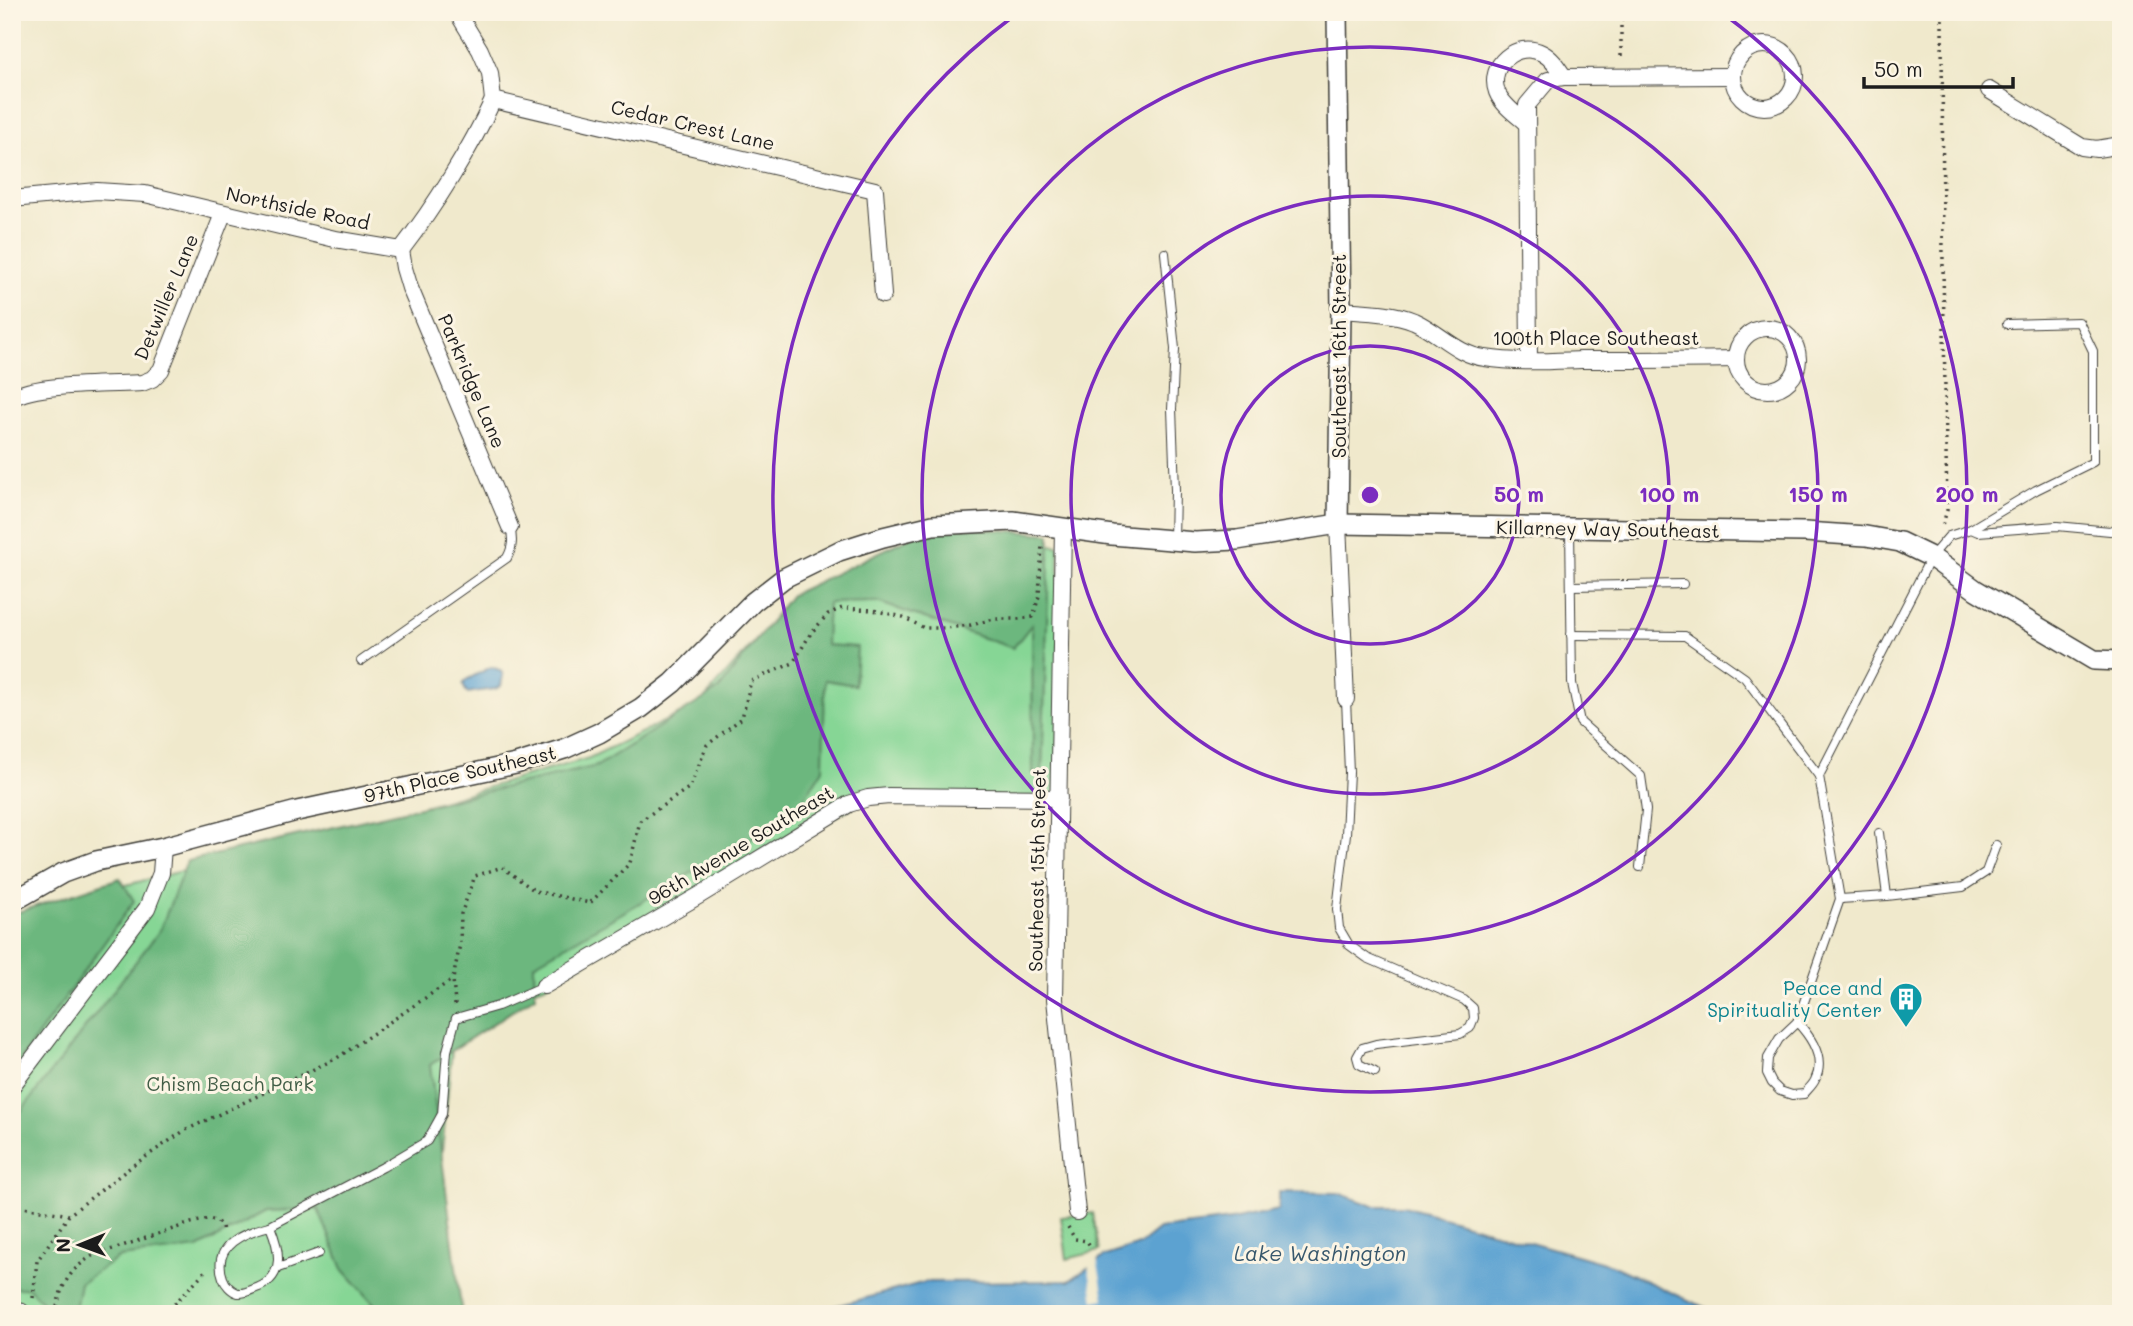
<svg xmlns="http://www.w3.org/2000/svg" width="2133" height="1326" viewBox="0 0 2133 1326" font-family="Mali,sans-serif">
	<rect width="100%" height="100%" fill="#fcf5e5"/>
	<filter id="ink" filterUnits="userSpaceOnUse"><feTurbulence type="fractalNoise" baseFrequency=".0143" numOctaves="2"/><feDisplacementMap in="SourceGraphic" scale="14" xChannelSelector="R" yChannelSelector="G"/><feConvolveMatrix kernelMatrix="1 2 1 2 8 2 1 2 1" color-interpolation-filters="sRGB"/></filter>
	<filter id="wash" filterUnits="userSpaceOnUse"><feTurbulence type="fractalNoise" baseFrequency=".00686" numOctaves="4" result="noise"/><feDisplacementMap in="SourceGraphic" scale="28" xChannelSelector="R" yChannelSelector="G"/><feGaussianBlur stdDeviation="1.57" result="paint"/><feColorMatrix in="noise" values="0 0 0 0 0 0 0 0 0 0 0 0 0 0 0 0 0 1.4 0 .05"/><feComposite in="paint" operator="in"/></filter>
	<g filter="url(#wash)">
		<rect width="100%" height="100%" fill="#f0e9cc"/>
		<!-- green -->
		<g fill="#86d695" stroke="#517958" stroke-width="2">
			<polygon points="937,533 1059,546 1059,798 868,798 544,986 455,1018 426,1314 12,1314 12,924 98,892 314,838 589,758 700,704 799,591"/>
			<polygon points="1093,1213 1099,1251 1067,1259 1061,1217"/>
		</g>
		<!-- forest -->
		<g fill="#6cb77e" stroke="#446a4d" stroke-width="2">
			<polygon points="935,525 1050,534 1042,775 1033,773 1032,624 1013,648 877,602 828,603 826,645 857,647 855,685 825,680 823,769 795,813 534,964 535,996 430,1065 462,1314 383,1314 343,1269 318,1209 266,1211 198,1248 120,1257 80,1283 74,1314 48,1314 49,1310 29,1288 12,1288 12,1123 160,930 187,861 597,766 719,689 791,595"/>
			<polygon points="120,878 134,901 12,1072 12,914"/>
		</g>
		<!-- water -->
		<g fill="#5ba2d1" stroke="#3c5f76" stroke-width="2">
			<polygon points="491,667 500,670 503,675 501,686 495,689 467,693 463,685 466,680"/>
			<polygon points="1279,1192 1338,1193 1374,1206 1404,1206 1611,1265 1719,1314 806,1314 925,1282 1069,1281 1105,1256 1139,1245 1159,1229 1231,1220 1279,1210"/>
		</g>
		<!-- pier -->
		<polygon fill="#f0e9cc" points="1097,1258 1104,1299 1094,1301 1088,1263"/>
	</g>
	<g filter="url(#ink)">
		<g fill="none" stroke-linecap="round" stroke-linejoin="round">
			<defs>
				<g id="service">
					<polyline points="1165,253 1175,349 1172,409 1175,490 1174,541"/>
					<polyline points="1570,528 1572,683 1580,722 1641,776 1646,810 1640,867"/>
					<polyline points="1971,529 1978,532 2057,526 2110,531 2121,526"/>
					<polyline points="1571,586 1683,584"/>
					<path d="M1571 635 1685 636 1745 678 1819 776 1840 899 1797 1022 1779 1039 1768 1058 1767 1073 1772 1083 1780 1091 1792 1095 1804 1094C1807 1090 1813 1085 1815 1080 1826 1059 1811 1037 1797 1022"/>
					<path d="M361 661 507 558C513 547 513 539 510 527"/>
					<polyline points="1346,699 1349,772 1346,834 1337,909 1339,928 1349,945 1367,958 1464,1000 1473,1008 1474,1018 1470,1028 1460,1034 1376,1044 1362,1048 1357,1057 1359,1064 1375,1072"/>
					<polyline points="1819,776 1931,557 1949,536 1971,529 2036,490 2093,462 2093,351 2079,322 2007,324"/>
					<polyline points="1879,833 1887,896"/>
					<polyline points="1840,899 1887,896 1963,887 1986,872 1996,845"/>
					<polyline points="270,1226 383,1167 427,1141 442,1114 447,1051 456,1018 498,1006 544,986"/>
					<path d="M270 1226C279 1248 286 1275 259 1287 253 1289 245 1294 238 1293 231 1291 225 1284 223 1278 211 1245 245 1232 270 1226Z"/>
					<polyline points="278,1268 319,1253"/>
					<polyline points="12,1306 23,1308 30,1314"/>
				</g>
				<g id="minor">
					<polyline points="457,12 480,50 490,73 493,100 875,190 883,295"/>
					<circle cx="1764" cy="76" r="31"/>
					<polyline points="1989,90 2082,147 2097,149 2121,145"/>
					<path d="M1527 124C1517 115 1502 105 1497 92 1487 65 1517 40 1542 53 1552 58 1558 68 1564 77"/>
					<polyline points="12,199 97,191 145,194 335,239 401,250"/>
					<polyline points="401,250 404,268 410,288 510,527"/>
					<path d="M401 250C435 206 470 150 493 100"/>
					<path d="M1341 310C1365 312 1392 312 1414 321 1439 332 1457 355 1485 358 1516 363 1549 361 1581 360 1632 360 1684 360 1736 359"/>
					<circle cx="1767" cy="359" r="31"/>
					<polyline points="1529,361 1527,105 1548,80 1564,77 1733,76"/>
					<path d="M12 398C36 383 111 385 142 383L152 379 161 370 223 214"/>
					<polyline points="1338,524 1346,699"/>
					<polyline points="1063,527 1055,999 1077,1212"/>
					<polyline points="544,986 700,895 849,804 868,798 889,796 1059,798"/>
					<polyline points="12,1086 147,908 161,873 163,847"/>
				</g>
				<g id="tertiary">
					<polyline points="1337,12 1341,310 1338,524"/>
					<polyline points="12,902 63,873 96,861 163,847 297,811 516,764 564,749 599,733 641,708 673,683 753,602 784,578 839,551 883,537 933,525 1013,521 1112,535 1195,542 1237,540 1338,524 1805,532 1866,536 1900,542 1931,557 1976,590 2094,660 2121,661"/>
				</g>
			</defs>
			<!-- service casing -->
			<use href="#service" stroke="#3c3b36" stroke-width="10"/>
			<!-- minor casing -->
			<use href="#minor" stroke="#3c3b36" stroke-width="18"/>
			<!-- tertiary casing -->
			<use href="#tertiary" stroke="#3c3b36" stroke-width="22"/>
			<!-- path -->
			<g stroke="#3c3b36" stroke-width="3.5" stroke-dasharray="2 5" stroke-linecap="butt">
				<polyline points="1621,12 1621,61"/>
				<polyline points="1942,12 1943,267 1947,510 1943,524"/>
				<polyline points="455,1005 453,979 460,944 461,914 475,876 502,867 535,891 590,903 630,863 640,821 690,787 707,745 742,718 751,681 793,663 811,633 828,614 842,608 873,610 903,617 924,628 947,628 971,625 994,619 1019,619 1033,617 1039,596 1042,544"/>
				<polyline points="12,1205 69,1215"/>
				<polyline points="1068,1227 1075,1239 1087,1241 1090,1246"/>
				<polyline points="33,1298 37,1261 69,1215 132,1166 184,1131 337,1058 453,979"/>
				<path d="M56 1314C59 1288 69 1270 92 1256L191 1223 209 1219 216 1221 222 1226 223 1233"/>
				<polyline points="165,1314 207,1269"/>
			</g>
			<!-- service -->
			<use href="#service" stroke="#fff" stroke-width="8"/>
			<!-- minor -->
			<use href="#minor" stroke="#fff" stroke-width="16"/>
			<!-- tertiary -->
			<use href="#tertiary" stroke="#fff" stroke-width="19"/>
		</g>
	</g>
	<!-- distance rings -->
	<g fill="none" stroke="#7b2cbf" stroke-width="3.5">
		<circle cx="1370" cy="495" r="149"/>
		<circle cx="1370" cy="495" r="299"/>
		<circle cx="1370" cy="495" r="448"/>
		<path d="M1725 15A597 597 0 1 1 1015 15"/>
	</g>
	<!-- icons -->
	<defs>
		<symbol id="building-pin" viewBox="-11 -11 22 30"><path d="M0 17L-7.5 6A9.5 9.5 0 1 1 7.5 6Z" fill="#0f9aa8" stroke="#fcf5e5"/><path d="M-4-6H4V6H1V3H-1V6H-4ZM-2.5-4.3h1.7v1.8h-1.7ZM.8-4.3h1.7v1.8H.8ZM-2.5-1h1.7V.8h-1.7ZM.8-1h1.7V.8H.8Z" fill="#fff"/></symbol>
	</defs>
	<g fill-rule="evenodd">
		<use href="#building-pin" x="1887" y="980" width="38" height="52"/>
	</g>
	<g text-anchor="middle" stroke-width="6" stroke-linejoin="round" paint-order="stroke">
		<!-- street labels -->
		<g font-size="19" fill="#1c1c1c" stroke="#fcf5e5">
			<text transform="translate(693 125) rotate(13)" y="7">Cedar Crest Lane</text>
			<text transform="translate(298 208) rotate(12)" y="7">Northside Road</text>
			<text transform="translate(166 297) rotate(-67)" y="7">Detwiller Lane</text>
			<text x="1596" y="345">100th Place Southeast</text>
			<text transform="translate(1339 356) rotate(-90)" y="7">Southeast 16th Street</text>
			<text transform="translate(472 381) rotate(67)" y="7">Parkridge Lane</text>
			<text transform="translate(1608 529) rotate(1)" y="7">Killarney Way Southeast</text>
			<text transform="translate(460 774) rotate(-13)" y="7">97th Place Southeast</text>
			<text transform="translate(741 845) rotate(-31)" y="7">96th Avenue Southeast</text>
			<text transform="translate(1037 870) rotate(-89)" y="7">Southeast 15th Street</text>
		</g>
		<!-- culture labels -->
		<g font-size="19" fill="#0d838f" stroke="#fcf5e5" text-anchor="end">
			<text x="1882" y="995">Peace and<tspan x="1882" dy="22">Spirituality Center</tspan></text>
		</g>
		<!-- park labels -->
		<g font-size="19" fill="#415d46" stroke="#fcf5e5">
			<text x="230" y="1091">Chism Beach Park</text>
		</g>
		<!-- water labels -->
		<g font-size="21" font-style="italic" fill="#38586d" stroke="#fcf5e5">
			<text x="1320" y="1261">Lake Washington</text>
		</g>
	</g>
	<circle cx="1370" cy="495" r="10" fill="#7b2cbf" stroke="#fcf5e5" stroke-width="3.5"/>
	<g font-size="21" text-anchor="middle" font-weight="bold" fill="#7b2cbf" stroke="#fcf5e5" stroke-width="6" stroke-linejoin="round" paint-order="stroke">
		<text x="1519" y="502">50 m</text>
		<text x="1669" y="502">100 m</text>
		<text x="1818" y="502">150 m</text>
		<text x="1967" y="502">200 m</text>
	</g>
	<!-- margin -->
	<rect width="2133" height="1326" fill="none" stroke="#fcf5e5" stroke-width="42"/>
	<!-- north arrow -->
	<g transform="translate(80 1245) rotate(269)" stroke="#fcf5e5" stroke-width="5" paint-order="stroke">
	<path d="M0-5L12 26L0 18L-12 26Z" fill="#1c1c1c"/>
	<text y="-10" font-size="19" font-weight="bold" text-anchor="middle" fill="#1c1c1c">N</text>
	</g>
	<!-- scale -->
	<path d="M1864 77v10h149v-10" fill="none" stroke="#1c1c1c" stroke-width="3.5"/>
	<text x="1874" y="77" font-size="21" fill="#1c1c1c" stroke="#fcf5e5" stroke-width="5" paint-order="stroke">50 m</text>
</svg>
